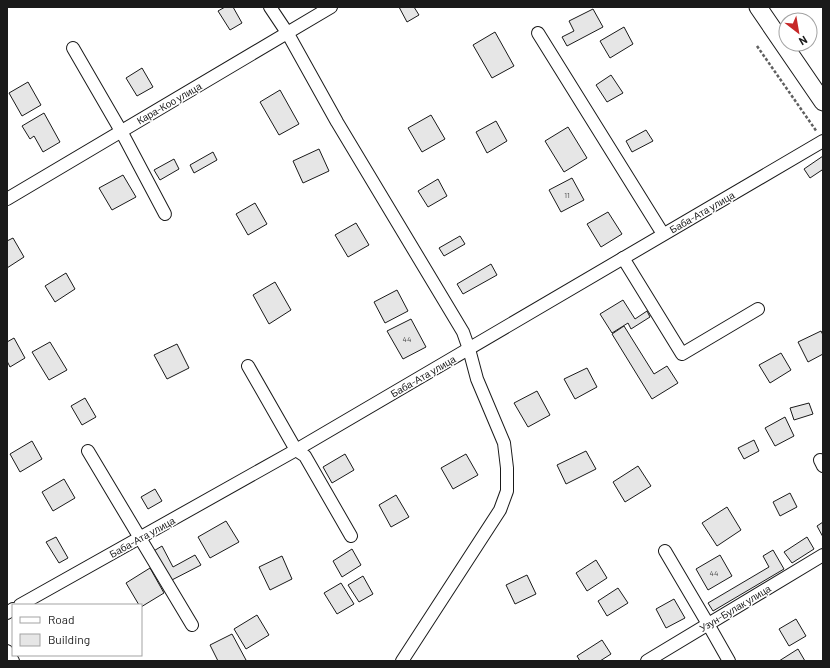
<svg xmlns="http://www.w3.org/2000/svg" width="830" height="668" viewBox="0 0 830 668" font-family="Barlow,sans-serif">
	<rect width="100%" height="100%" fill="#fff"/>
	<!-- building -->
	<g fill="#e6e6e6" stroke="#1a1a1a">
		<polygon points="225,7 233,7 242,23 230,30 218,11"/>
		<polygon points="399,7 414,7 419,15 407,22"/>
		<polygon points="593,9 603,27 567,46 562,37 574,31 569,21"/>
		<polygon points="624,27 633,44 610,58 600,41"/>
		<polygon points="495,32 514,66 492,78 473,45"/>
		<polygon points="142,68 153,87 137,96 126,78"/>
		<polygon points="611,75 623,93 607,102 596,85"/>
		<polygon points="28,82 41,105 22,116 9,93"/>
		<polygon points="280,90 299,124 279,135 260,102"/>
		<polygon points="44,113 60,142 43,152 34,136 30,139 22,126"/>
		<polygon points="431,115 445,139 422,152 408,128"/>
		<polygon points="496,121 507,141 487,153 476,132"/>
		<polygon points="568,127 587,158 564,172 545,141"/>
		<polygon points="646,130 653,141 632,152 626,141"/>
		<polygon points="319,149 329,171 303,183 293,161"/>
		<polygon points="213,152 217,160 194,173 190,165"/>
		<polygon points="823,156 823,172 822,170 810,178 804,169"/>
		<polygon points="174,159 179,169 160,180 154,170"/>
		<polygon points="123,175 136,197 112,210 99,188"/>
		<polygon points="572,178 584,200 561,212 549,190"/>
		<polygon points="438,179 447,196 428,207 418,191"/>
		<polygon points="255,203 267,224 248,235 236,214"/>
		<polygon points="608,212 622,234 601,247 587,224"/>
		<polygon points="356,223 369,245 348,257 335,235"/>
		<polygon points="460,236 465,244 444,256 439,248"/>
		<polygon points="13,238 24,257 7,268 7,241"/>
		<polygon points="491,264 497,275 463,294 457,284"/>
		<polygon points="66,273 75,289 55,302 45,286"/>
		<polygon points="275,282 291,310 269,324 253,295"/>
		<polygon points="397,290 408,311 385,323 374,302"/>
		<polygon points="623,300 635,319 647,311 650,317 631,329 628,323 612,333 600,314"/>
		<polygon points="411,319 426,347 403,359 387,331"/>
		<polygon points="624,326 654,374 667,366 678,383 652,399 612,334"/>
		<polygon points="821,331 823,335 823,354 808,362 798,342"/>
		<polygon points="14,338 25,358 10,367 7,361 7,342"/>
		<polygon points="50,342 67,370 49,380 32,352"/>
		<polygon points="177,344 189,368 167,379 154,355"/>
		<polygon points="781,353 791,370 770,383 759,365"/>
		<polygon points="587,368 597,387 575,399 564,379"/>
		<polygon points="537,391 550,415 528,427 514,403"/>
		<polygon points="85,398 96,417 82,425 71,406"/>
		<polygon points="809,403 813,414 794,420 790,408"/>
		<polygon points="785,417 794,436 775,446 765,428"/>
		<polygon points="754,440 759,451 744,459 738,448"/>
		<polygon points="32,441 42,459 20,472 10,454"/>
		<polygon points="586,451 596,469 566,484 557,465"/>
		<polygon points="345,454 354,470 332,483 323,467"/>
		<polygon points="466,454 478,475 453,489 441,468"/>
		<polygon points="638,466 651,486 625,502 613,482"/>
		<polygon points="64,479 75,498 53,511 42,492"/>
		<polygon points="155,489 162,501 148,509 141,497"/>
		<polygon points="790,493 797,507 780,516 773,502"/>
		<polygon points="396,495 409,517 391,527 379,505"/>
		<polygon points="727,507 741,530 717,546 702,523"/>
		<polygon points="226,521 239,542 210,558 198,537"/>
		<polygon points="823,522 823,537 817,526"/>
		<polygon points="56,537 68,558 59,563 46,542"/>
		<polygon points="807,537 814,549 792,563 784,552"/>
		<polygon points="162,546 173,567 195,555 201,565 168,582 152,552"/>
		<polygon points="352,549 361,565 342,577 333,561"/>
		<polygon points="773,550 784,569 713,611 708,603 769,567 763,556"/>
		<polygon points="720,555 732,576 708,590 696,569"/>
		<polygon points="282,556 292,579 270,590 259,567"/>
		<polygon points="596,560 607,578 587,591 576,573"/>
		<polygon points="150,568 164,593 141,607 141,605 139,605 126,583"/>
		<polygon points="527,575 536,594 515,604 506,585"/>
		<polygon points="363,576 373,594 359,602 348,585"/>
		<polygon points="341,583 354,604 337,614 324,593"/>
		<polygon points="618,588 628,603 607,616 598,601"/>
		<polygon points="674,599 685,618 666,628 656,609"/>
		<polygon points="257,615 269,635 246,649 234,629"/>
		<polygon points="796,619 806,636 789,646 779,629"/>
		<polygon points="232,634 246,660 244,661 218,661 210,645"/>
		<polygon points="602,640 611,654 600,661 580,661 577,656"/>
		<polygon points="798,649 805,661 779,661"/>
	</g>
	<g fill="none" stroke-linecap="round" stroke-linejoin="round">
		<defs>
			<g id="street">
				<polyline points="270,7 288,34 337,122 463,332 469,349 477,379 504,443 507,468 507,491 500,510 402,661"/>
				<polyline points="538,33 663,234"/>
				<polyline points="73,48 121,131 165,214"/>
				<polyline points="7,199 331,7"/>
				<polyline points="623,258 682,354 758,309"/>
				<polyline points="248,366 296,450 305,456 351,536"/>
				<polyline points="88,451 192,625"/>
				<polyline points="820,460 823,466"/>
				<polyline points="665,551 708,624 729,661"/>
				<polyline points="20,605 296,450 823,141"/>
				<polyline points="7,613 13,609"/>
				<polyline points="7,651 13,661"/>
				<polyline points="647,661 823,555"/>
			</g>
			<polyline id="secondary" points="758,7 823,102"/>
		</defs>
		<!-- street casing -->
		<use href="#street" stroke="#1a1a1a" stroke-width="14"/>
		<!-- secondary casing -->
		<use href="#secondary" stroke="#1a1a1a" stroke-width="19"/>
		<!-- path -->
		<polyline stroke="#5f5f5f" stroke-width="2.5" stroke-dasharray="3 2" stroke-linecap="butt" points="757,46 817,132"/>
		<!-- street -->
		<use href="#street" stroke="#fff" stroke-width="12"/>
		<!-- secondary -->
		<use href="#secondary" stroke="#fff" stroke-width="17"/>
	</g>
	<g text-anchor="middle" stroke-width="3" stroke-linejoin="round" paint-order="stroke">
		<!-- number labels -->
		<g font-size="8" fill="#4d4d4d">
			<text x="567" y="198">11</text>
			<text x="407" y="342">44</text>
			<text x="714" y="576">44</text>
		</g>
		<!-- street labels -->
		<g font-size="10" fill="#1a1a1a" stroke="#fff">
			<text transform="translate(169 103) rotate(-30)" y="4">Кара-Коо улица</text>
			<text transform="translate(702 212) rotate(-30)" y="4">Баба-Ата улица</text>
			<text transform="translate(423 376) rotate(-30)" y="4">Баба-Ата улица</text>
			<text transform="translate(142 537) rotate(-29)" y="4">Баба-Ата улица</text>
			<text transform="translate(735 608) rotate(-31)" y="4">Узун-Булак улица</text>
		</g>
	</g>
	<!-- border -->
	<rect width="830" height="668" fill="none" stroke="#1a1a1a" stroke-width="16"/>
	<!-- legend -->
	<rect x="12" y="604" width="130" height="52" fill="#ffffff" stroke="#a3a3a3"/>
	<rect x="20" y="617" width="20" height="6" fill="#ffffff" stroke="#a3a3a3"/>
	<text x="48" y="624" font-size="12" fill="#1a1a1a">Road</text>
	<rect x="20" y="634" width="20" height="12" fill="#e6e6e6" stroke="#a3a3a3"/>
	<text x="48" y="644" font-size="12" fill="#1a1a1a">Building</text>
	<!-- north arrow -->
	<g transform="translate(798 32) rotate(149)"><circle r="19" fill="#ffffff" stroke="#a3a3a3"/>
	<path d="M0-3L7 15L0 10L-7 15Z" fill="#c62828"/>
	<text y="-6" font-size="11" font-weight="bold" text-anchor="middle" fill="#1a1a1a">N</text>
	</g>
</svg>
